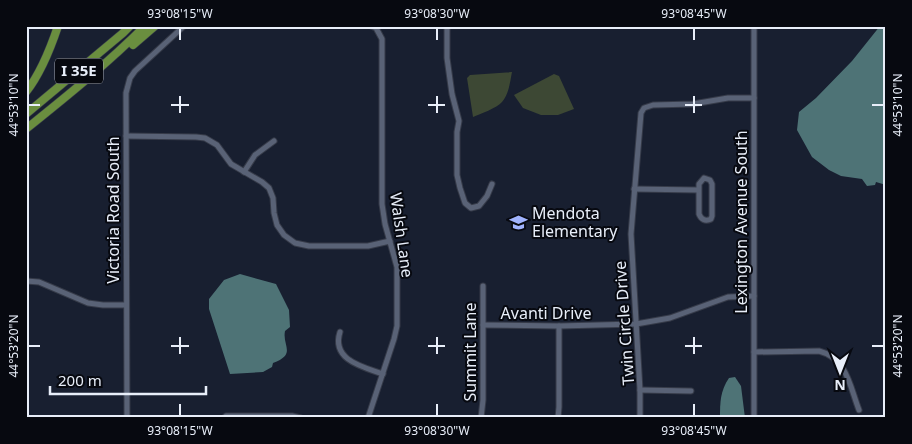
<svg xmlns="http://www.w3.org/2000/svg" width="912" height="444" viewBox="0 0 912 444" font-family="'Noto Sans',sans-serif">
	<rect width="100%" height="100%" fill="#181f30"/>
	<!-- green -->
	<g fill="#3d4834">
		<path d="M512 72C510 82 509 94 502 102 497 108 480 114 473 117L467 78 470 75Z"/>
		<polygon points="554,74 559,76 574,109 558,115 541,115 523,108 514,95"/>
	</g>
	<!-- water -->
	<g fill="#4e7376">
		<polygon points="880,26 886,26 886,185 876,182 875,185 867,186 862,179 841,176 829,170 812,157 797,130 799,112 816,98 852,61"/>
		<path d="M240 274 276 284 289 310 290 327 285 331C282 346 297 354 273 363L272 367 263 372 230 374 209 309V299L224 280Z"/>
		<path d="M735 377 741 386 745 418H720C720 403 720 391 729 378Z"/>
	</g>
	<g fill="none" stroke-linecap="round" stroke-linejoin="round">
		<defs>
			<g id="minor">
				<polyline points="447,26 447,58 452,94 459,121 457,132 457,175 460,188 465,203 471,208 479,206 487,196 492,184"/>
				<polyline points="754,26 754,418"/>
				<polyline points="126,136 196,137 205,138 217,145 231,164 262,182 269,188 273,198 274,213 277,225 284,235 295,243 309,246 368,246 390,241"/>
				<polyline points="244,172 255,155 274,141"/>
				<path d="M704 178 710 180 712 184V216L711 219C705 222 701 219 699 214V184Z"/>
				<polyline points="634,189 698,190"/>
				<polyline points="26,281 39,282 88,303 103,305 126,305"/>
				<polyline points="483,325 559,326 636,324 670,318 728,297 754,296"/>
				<path d="M340 332C331 360 363 367 383 374"/>
				<path d="M754 352 819 351C847 358 850 387 859 410"/>
				<polyline points="640,390 691,391"/>
				<polyline points="127,418 126,93 130,78 135,71 184,26"/>
				<polyline points="224,418 226,416 292,416 301,418"/>
				<polyline points="368,418 394,339 397,326 397,267 385,224 382,204 382,39 376,28 371,26"/>
				<polyline points="481,418 483,400 483,286"/>
				<polyline points="558,418 559,407 559,326"/>
				<polyline points="640,418 640,390 631,234 641,113 644,108 653,105 693,104 728,98 754,98"/>
			</g>
			<g id="highway">
				<polyline points="133,45 155,26"/>
				<path d="M26 92C41 73 50 50 58 26"/>
				<polyline points="26,114 123,33 130,26"/>
				<path d="M26 129C67 96 108 63 145 26"/>
			</g>
		</defs>
		<!-- minor casing -->
		<use href="#minor" stroke="#363b49" stroke-width="7"/>
		<!-- highway casing -->
		<use href="#highway" stroke="#363b49" stroke-width="9"/>
		<!-- minor -->
		<use href="#minor" stroke="#596276" stroke-width="5"/>
		<!-- highway -->
		<use href="#highway" stroke="#6a8e3f" stroke-width="8"/>
	</g>
	<!-- ticks -->
	<path fill="none" stroke="#e8eef9" stroke-width="2" d="M180 28V40M437 28V40M694 28V40M180 96V113M437 96V113M694 96V113M28 105H40M171 105H189M428 105H445M685 105H702M872 105H884M180 337V354M437 337V354M694 337V354M28 346H40M171 346H189M428 346H445M685 346H702M872 346H884M180 404V416M437 404V416M694 404V416"/>
	<!-- icons -->
	<defs>
		<symbol id="school-bare" viewBox="-9 -9 18 18"><path d="M0-5L7-2L0 1L-7-2ZM-4 1L0 2.5L4 1V4Q0 6-4 4Z" fill="#a0b3fd" stroke="#070910" stroke-width="2.5" paint-order="stroke"/></symbol>
	</defs>
	<g fill-rule="evenodd">
		<use href="#school-bare" x="506" y="210" width="25" height="25"/>
	</g>
	<g text-anchor="middle" stroke-width="4" stroke-linejoin="round" paint-order="stroke">
		<!-- shield labels -->
		<rect fill="#070910" stroke="#a4a9b3" stroke-width="1" x="55" y="58.5" width="48" height="25" rx="4"/>
		<g font-size="15" font-weight="bold" fill="#e8eef9">
			<text x="79" y="76">I 35E</text>
		</g>
		<!-- street labels -->
		<g font-size="16" fill="#e8eef9" stroke="#070910">
			<text transform="translate(113 210) rotate(-90)" y="6">Victoria Road South</text>
			<text transform="translate(741 222) rotate(-90)" y="6">Lexington Avenue South</text>
			<text transform="translate(402 235) rotate(82)" y="6">Walsh Lane</text>
			<text x="546" y="319">Avanti Drive</text>
			<text transform="translate(624 323) rotate(-94)" y="6">Twin Circle Drive</text>
			<text transform="translate(470 352) rotate(-90)" y="6">Summit Lane</text>
		</g>
		<!-- poi labels -->
		<g font-size="16" fill="#e8eef9" stroke="#070910" text-anchor="start">
			<text x="532" y="219">Mendota<tspan x="532" dy="18">Elementary</tspan></text>
		</g>
	</g>
	<!-- border -->
	<rect width="912" height="444" fill="none" stroke="#070910" stroke-width="55"/>
	<!-- north arrow -->
	<g transform="translate(840 372) rotate(180)" stroke="#070910" stroke-width="4" paint-order="stroke">
	<path d="M0-4L9 19L0 12L-9 19Z" fill="#e8eef9"/>
	<text y="-8" font-size="14" font-weight="bold" text-anchor="middle" fill="#e8eef9">N</text>
	</g>
	<!-- scale -->
	<path d="M50 386v8h156v-8" fill="none" stroke="#e8eef9" stroke-width="2.5"/>
	<text x="58" y="386" font-size="15" fill="#e8eef9" stroke="#070910" stroke-width="4" paint-order="stroke">200 m</text>
	<rect x="28" y="28" width="856" height="388" fill="none" stroke="#e8eef9" stroke-width="2"/>
	<g font-size="12" text-anchor="middle" fill="#e8eef9">
		<text x="180" y="18">93°08'15"W</text>
		<text x="437" y="18">93°08'30"W</text>
		<text x="694" y="18">93°08'45"W</text>
		<text transform="translate(898 105) rotate(-90)" y="4">44°53'10"N</text>
		<text transform="translate(14 105) rotate(-90)" y="4">44°53'10"N</text>
		<text transform="translate(898 346) rotate(-90)" y="4">44°53'20"N</text>
		<text transform="translate(14 346) rotate(-90)" y="4">44°53'20"N</text>
		<text x="180" y="435">93°08'15"W</text>
		<text x="437" y="435">93°08'30"W</text>
		<text x="694" y="435">93°08'45"W</text>
	</g>
</svg>
